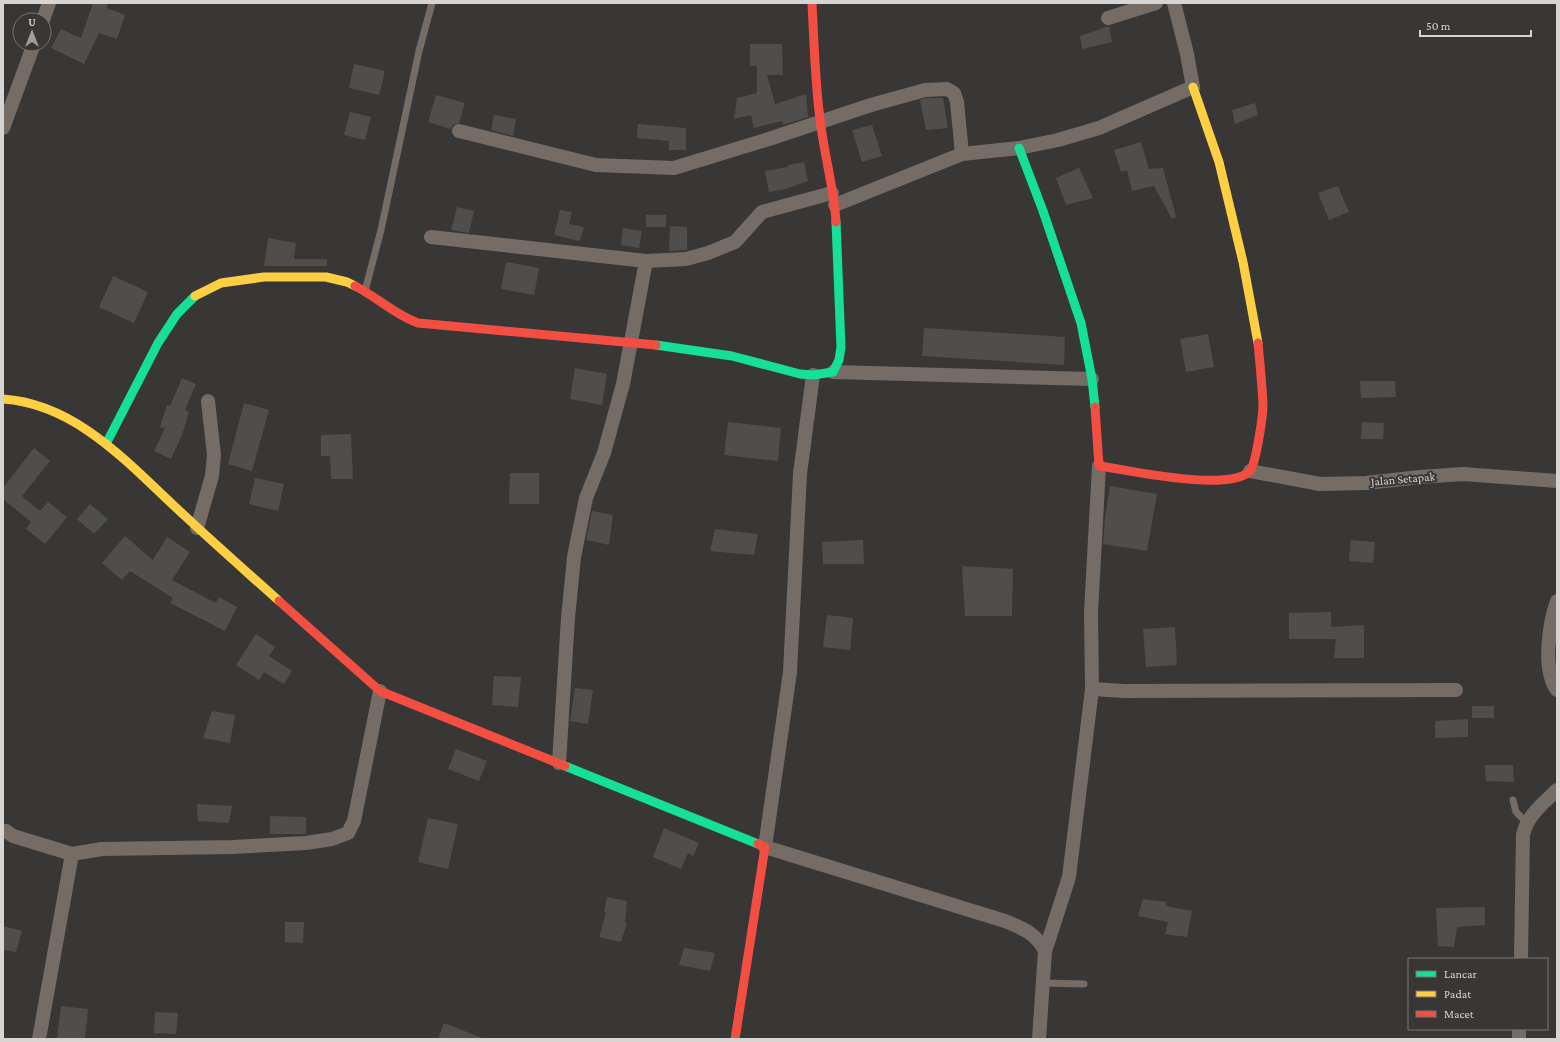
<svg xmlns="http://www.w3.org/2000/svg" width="1560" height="1042" viewBox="0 0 1560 1042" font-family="'Crimson Pro',serif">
	<rect width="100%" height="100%" fill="#383736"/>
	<!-- building -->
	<g fill="#4f4e4d">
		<polygon points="93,3 108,3 107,8 125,15 117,39 99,33 84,64 51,48 61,29 81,38"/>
		<polygon points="1109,26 1112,42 1082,49 1080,36"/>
		<polygon points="750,44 782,44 783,75 767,75 775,104 806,94 808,117 783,125 782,121 754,128 751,115 734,119 737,98 757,93 757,66 750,66"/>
		<polygon points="354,64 385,71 379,95 349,88"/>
		<polygon points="436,95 465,103 459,123 453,125 451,129 428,122"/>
		<polygon points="926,98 943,98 948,128 926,130 920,100"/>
		<polygon points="1255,103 1258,115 1235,124 1232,110"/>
		<polygon points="350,112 371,117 365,140 344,135"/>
		<polygon points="494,115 516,119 513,136 491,130"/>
		<polygon points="638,124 686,128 686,150 669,150 669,141 637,138"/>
		<polygon points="872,125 882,156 862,162 852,130"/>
		<polygon points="1141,142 1149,169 1163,168 1176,217 1172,219 1154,186 1132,191 1127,170 1121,172 1114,150"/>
		<polygon points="804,162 808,181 786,189 769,192 765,171 788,167 788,165"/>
		<polygon points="1079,168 1093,198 1066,205 1056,178"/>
		<polygon points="1338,186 1349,212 1329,220 1318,193"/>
		<polygon points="457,207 474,211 469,233 451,230"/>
		<polygon points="560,210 572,212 569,224 584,227 580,241 554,235"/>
		<rect x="646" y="215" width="20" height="12"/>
		<polygon points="670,226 687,227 687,250 669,251"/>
		<polygon points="623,228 642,231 639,248 621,245"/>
		<polygon points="268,238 296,243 294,259 327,259 327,266 264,266"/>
		<polygon points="506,262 539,268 534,295 501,289"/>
		<polygon points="113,276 148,292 134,323 99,307"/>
		<polygon points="924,328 1065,337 1064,365 922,356"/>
		<polygon points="1208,334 1214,367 1186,372 1180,339"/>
		<polygon points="575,368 607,374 602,405 570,399"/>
		<polygon points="182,378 196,384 185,410 189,412 182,435 171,459 154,451 165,428 160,427 167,405 170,406"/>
		<polygon points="1360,381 1395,381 1396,397 1361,398"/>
		<polygon points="244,403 269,410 252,471 228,464"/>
		<polygon points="728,422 781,428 778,461 724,455"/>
		<polygon points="1362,422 1384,423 1383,439 1361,439"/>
		<polygon points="351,434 353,479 331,479 330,456 321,456 321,435"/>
		<polygon points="34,448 50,461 22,496 40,511 48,502 67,517 45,544 26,529 31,522 3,499 3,488"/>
		<polygon points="510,473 539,473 539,504 509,504"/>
		<polygon points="255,478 284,484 278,511 249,504"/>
		<polygon points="1110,486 1157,494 1147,551 1103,544 1105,517"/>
		<polygon points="90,504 108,519 94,534 77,519"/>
		<polygon points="592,511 613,515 609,545 586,540"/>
		<polygon points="715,529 758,534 754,555 710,551"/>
		<polygon points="125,536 153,560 167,537 190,552 172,580 216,603 219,597 237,607 225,631 170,603 173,598 130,571 122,580 102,563"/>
		<polygon points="863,540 864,564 823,564 822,542"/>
		<polygon points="1351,540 1375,542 1373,563 1349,561"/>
		<polygon points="962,566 1013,569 1012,616 965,616"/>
		<polygon points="1331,612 1331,627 1364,625 1364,658 1334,658 1336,639 1289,639 1289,613"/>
		<polygon points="827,615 853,618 850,650 823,647"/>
		<polygon points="1175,627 1177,665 1146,667 1143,629"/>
		<polygon points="256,634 275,647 269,656 292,671 284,684 264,672 259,680 236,665"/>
		<polygon points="494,676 521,677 518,707 492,705"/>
		<polygon points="575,688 593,690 588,724 570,721"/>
		<rect x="1472" y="706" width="22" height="12"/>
		<polygon points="212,711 235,715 230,743 203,738"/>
		<polygon points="1468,719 1468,737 1435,738 1435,721"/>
		<polygon points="456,749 487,761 479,781 448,769"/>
		<polygon points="1485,765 1513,765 1514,782 1486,781"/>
		<polygon points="197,804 232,806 229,823 198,821"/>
		<polygon points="270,816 306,817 306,834 270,834"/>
		<polygon points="428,818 458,824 448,869 418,862"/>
		<polygon points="664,828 699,843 693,856 688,853 681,869 653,857"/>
		<polygon points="607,897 627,901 625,923 627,923 621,942 599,937 606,913 604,912"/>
		<polygon points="1143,899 1167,902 1166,906 1192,911 1187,937 1165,934 1168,922 1138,916"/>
		<polygon points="1485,907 1485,925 1457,927 1454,947 1438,946 1436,908"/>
		<polygon points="285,922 304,922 303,943 285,942"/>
		<polygon points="3,926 22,931 16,952 3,950"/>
		<polygon points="684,948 715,953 710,971 679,965"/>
		<polygon points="61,1006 88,1009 85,1039 57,1039"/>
		<polygon points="155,1012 178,1013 176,1034 154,1033"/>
		<polygon points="444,1023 482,1038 482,1039 438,1039"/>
	</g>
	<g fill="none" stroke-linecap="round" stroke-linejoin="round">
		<!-- lane -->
		<g stroke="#756c66" stroke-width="7">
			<polyline points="365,291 381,230 419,51 432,3"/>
			<polyline points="1513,800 1516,812 1527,823"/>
			<polyline points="1044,983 1084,984"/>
		</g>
		<!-- street -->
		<g stroke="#756c66" stroke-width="14">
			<polyline points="1108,18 1156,3"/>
			<polyline points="43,20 49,3"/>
			<polyline points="3,128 34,44"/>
			<polyline points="459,131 596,165 674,168 772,138 871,105 925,90 947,89 954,93 957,102 962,154"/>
			<polyline points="835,205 962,154 1019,148 1058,140 1099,128 1193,87 1187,54 1174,3"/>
			<polyline points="431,237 646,261 686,259 708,253 735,242 762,212 832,193"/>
			<polyline points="833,372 1092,379"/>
			<path d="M813 375 800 474 790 672 765 847 1005 921C1022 928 1036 933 1045 951L1039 1039"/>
			<polyline points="1099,466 1091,613 1092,689 1124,691 1456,690"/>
			<polyline points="1250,471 1320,484 1366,483 1420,477 1463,474 1557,481"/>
			<polyline points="197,528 212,476 214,455 208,401"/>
			<path d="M1557 601C1549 624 1542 670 1557 690"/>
			<polyline points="559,763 568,618 574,557 586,498 604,453 623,384 646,261"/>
			<polyline points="6,831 13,836 72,854"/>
			<polyline points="1045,951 1051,933 1069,877 1092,689"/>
			<path d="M1521 959 1523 835C1527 816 1543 803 1557 790"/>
			<polyline points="39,1039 72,854 102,849 233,847 306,843 332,839 348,833 354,821 380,691"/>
			<polyline points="1519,1039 1519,1029"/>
		</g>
		<!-- fast -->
		<g stroke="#16e098" stroke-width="9">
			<polyline points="1019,148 1043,211 1081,323 1092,379 1095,407"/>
			<polyline points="656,345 732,356 800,374 813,375 833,372 839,360 841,347 836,222"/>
			<polyline points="106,444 158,343 177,314 195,296"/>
			<polyline points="565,766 758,844"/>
		</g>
		<!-- slow -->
		<g stroke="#ffcf43" stroke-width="9">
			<polyline points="1193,87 1219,162 1243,262 1258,343"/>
			<polyline points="195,296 221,283 264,277 326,277 347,282 355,286"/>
			<path d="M3 399C79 404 132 468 185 516 216 545 248 573 279 601"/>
		</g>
		<!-- jam -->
		<g stroke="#f24e42" stroke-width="9">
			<path d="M812 3C814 42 815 81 820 119 824 154 834 188 836 222"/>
			<path d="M355 286C377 297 395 315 418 323L656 345"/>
			<path d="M1095 407 1099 466C1130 470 1225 492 1249 472 1256 466 1263 415 1263 404 1262 384 1260 364 1258 343"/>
			<polyline points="279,601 380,691 565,766"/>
			<polyline points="735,1039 765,847 758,844"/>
		</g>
	</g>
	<g text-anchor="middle" stroke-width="4" stroke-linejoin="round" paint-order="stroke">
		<!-- street labels -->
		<g font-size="12" fill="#d7d5d4" stroke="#393635">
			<text transform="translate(1403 479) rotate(-5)" y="4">Jalan Setapak</text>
		</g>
	</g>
	<!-- border -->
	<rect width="1560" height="1042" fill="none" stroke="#d7d5d4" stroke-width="8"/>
	<!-- legend -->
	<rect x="1408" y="958" width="140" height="72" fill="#393635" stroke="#787675"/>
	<rect x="1416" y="971" width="20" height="6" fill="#16e098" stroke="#787675"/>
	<text x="1444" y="978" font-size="12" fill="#d7d5d4">Lancar</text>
	<rect x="1416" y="991" width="20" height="6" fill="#ffcf43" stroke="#787675"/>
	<text x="1444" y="998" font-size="12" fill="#d7d5d4">Padat</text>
	<rect x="1416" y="1011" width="20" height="6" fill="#f24e42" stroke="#787675"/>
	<text x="1444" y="1018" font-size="12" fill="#d7d5d4">Macet</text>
	<!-- north arrow -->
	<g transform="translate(32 32)"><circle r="19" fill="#393635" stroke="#787675"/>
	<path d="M0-3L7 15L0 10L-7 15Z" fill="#9f9e9d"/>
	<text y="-6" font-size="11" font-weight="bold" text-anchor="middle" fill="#d7d5d4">U</text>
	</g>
	<!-- scale -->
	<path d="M1420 30v6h111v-6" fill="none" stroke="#d7d5d4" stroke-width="2"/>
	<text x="1426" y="30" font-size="12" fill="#d7d5d4" stroke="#393635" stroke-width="3" paint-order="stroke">50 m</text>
</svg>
